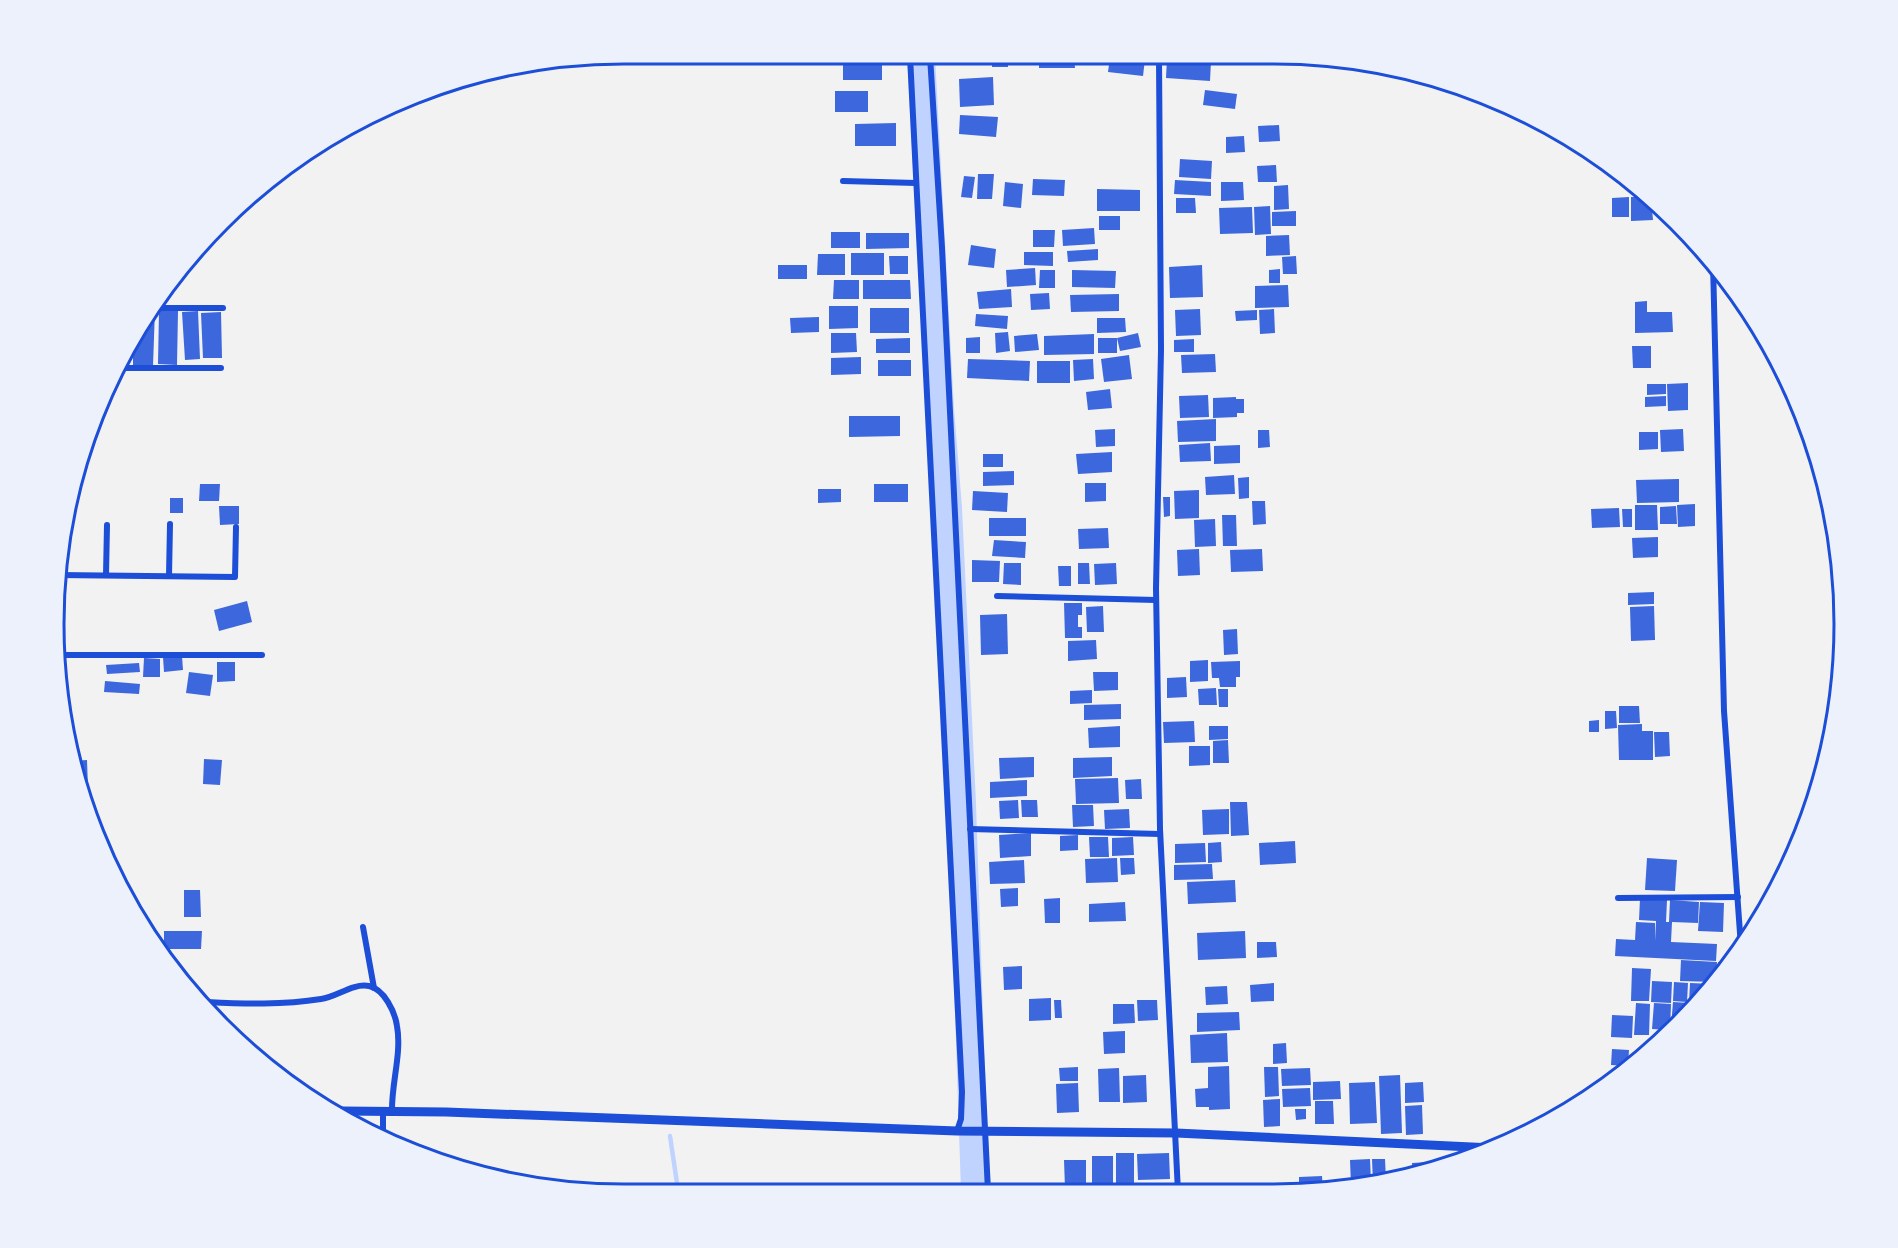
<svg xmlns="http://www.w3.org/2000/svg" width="1898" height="1248" viewBox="0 0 1898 1248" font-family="'Varela Round',sans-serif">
	<rect width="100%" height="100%" fill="#f2f2f2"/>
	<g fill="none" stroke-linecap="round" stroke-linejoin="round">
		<!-- stream -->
		<polyline stroke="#bfd3fe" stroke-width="4.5" points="670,1136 678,1190"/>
		<!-- river -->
		<polyline stroke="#bfd3fe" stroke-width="28" points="921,56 940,409 948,508 962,804 975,1191"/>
	</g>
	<!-- building -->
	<g fill="#3d67dc">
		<rect x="767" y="55" width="31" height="7"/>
		<rect x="992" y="57" width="16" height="10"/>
		<polygon points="1039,57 1074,57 1075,68 1039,68"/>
		<polygon points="1110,57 1145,59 1143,76 1108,72"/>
		<rect x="843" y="58" width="39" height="22"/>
		<polygon points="1167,58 1211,61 1210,81 1166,78"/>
		<polygon points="993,77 994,105 960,107 959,79"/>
		<polygon points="1205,90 1237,94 1235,109 1203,105"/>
		<rect x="835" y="91" width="33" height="21"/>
		<polygon points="960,115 998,117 996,137 959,134"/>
		<polygon points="896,123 896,146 855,146 855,124"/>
		<polygon points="1279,125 1280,141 1259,142 1258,126"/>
		<polygon points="1244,136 1245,152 1226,153 1226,137"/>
		<polygon points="1180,159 1212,161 1211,179 1179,177"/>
		<polygon points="1276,165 1277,182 1258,182 1257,166"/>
		<polygon points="978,174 994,174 992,199 977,199"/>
		<polygon points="964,176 975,177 972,198 961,197"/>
		<polygon points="1033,179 1065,180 1064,196 1032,195"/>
		<polygon points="1175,180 1211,182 1211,196 1174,194"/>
		<polygon points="1005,182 1023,184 1021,208 1003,206"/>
		<polygon points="1221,182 1243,182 1244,200 1221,201"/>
		<polygon points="1288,185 1289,209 1274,210 1274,186"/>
		<polygon points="1097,189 1140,190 1140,211 1097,211"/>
		<polygon points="1629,197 1629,217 1612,217 1612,198"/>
		<polygon points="1631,197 1651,197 1653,220 1631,221"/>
		<polygon points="1176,198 1195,198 1196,213 1176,213"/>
		<polygon points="1270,206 1271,234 1255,235 1254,207"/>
		<polygon points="1252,207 1253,233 1220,234 1219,208"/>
		<polygon points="1296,211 1296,226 1272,226 1272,212"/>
		<rect x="1099" y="216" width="21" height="14"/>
		<polygon points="1094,228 1095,244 1063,246 1062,230"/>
		<polygon points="1033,230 1055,230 1054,247 1033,247"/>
		<rect x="831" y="232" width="29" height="16"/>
		<polygon points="866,233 909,233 909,248 866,249"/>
		<polygon points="1289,235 1290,255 1266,256 1266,236"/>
		<polygon points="971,245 996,249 994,268 968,265"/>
		<polygon points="1098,249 1098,260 1068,262 1067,251"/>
		<polygon points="1024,252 1053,252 1053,266 1024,265"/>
		<rect x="851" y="253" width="33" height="22"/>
		<polygon points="818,254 845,254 845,275 817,275"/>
		<polygon points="889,256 908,256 908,274 890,274"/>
		<polygon points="1296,256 1297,274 1283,274 1282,257"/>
		<rect x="778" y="265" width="29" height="14"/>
		<polygon points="1202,265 1203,297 1170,298 1169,267"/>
		<polygon points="1035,268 1036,285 1007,287 1006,270"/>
		<polygon points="1280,269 1280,283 1269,283 1269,270"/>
		<polygon points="1040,270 1055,270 1055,288 1039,288"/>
		<polygon points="1072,270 1116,271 1115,288 1072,287"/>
		<polygon points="834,280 859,280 859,299 833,299"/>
		<polygon points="863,280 910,280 911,299 863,299"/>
		<polygon points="1288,285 1289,307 1255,308 1255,286"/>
		<polygon points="1011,289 1012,307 979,309 977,292"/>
		<polygon points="1049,293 1050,309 1031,310 1030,294"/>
		<polygon points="1119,294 1119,311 1071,312 1070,295"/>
		<polygon points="1647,301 1647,312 1672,312 1673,332 1635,333 1635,302"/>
		<polygon points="829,306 858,306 858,328 829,329"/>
		<rect x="870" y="308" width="39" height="25"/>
		<polygon points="155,309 153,366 133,366 133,350"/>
		<polygon points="1200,309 1201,335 1176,336 1175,310"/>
		<polygon points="1274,309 1275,333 1260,334 1259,310"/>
		<polygon points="1257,310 1257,320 1236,321 1235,311"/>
		<polygon points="159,311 178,311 177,365 158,364"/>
		<polygon points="198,311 200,359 185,360 182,312"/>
		<polygon points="221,312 222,358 203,358 201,313"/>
		<polygon points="976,314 1008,316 1007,329 975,326"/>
		<polygon points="819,317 819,332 791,333 790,318"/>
		<polygon points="1097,318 1125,318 1126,332 1097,333"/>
		<polygon points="1008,332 1010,351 996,353 995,333"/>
		<polygon points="831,333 856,333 857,352 831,353"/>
		<polygon points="1138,333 1141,347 1120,351 1117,338"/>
		<polygon points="1037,334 1039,350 1015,352 1014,336"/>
		<polygon points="1094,334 1094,354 1044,355 1044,336"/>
		<polygon points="980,337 980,353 966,353 966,338"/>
		<polygon points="910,338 910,353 876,353 876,339"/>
		<rect x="1098" y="338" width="19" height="15"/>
		<polygon points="1194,339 1194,352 1174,352 1174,340"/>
		<polygon points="1632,346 1651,346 1651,368 1633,368"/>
		<polygon points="1215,354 1216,372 1182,373 1181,355"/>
		<polygon points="1129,355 1132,379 1104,382 1101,359"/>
		<polygon points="861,357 861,374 831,375 831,358"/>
		<polygon points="968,359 1030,361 1029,381 967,378"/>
		<polygon points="1093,359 1094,379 1074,381 1073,360"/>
		<rect x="878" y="360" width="33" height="16"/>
		<rect x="1037" y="361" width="33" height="22"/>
		<polygon points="1688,383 1688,410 1668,411 1667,384"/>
		<polygon points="1647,384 1666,384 1666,394 1647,395"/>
		<polygon points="1110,389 1112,408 1088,410 1086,392"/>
		<polygon points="1208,395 1209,417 1180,418 1179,396"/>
		<polygon points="1666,396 1666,406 1645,407 1645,397"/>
		<polygon points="1236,397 1236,399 1244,399 1244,413 1237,413 1237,417 1213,418 1213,398"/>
		<polygon points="849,416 900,416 900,436 849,437"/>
		<polygon points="1216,419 1216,441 1178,442 1177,421"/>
		<polygon points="1115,429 1115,446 1096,447 1095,430"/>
		<polygon points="1683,429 1684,451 1661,452 1660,430"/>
		<polygon points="1258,430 1269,430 1270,447 1258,448"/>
		<polygon points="1639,432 1658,432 1658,449 1639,450"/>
		<polygon points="1210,443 1211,461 1180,462 1179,445"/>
		<polygon points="1240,445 1240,463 1214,464 1214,446"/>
		<polygon points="1112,452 1112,472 1078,474 1076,454"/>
		<rect x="983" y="454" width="20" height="13"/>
		<polygon points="1014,471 1014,485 983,486 983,472"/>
		<polygon points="1234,475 1235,494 1206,495 1205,477"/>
		<polygon points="1249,477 1249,498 1239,499 1238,478"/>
		<polygon points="1679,479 1679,502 1637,503 1636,480"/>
		<polygon points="1085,483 1106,483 1106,501 1085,502"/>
		<polygon points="200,484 220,484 219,501 199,501"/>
		<rect x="874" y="484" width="34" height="18"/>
		<polygon points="818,489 841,489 841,502 818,503"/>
		<polygon points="1199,490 1199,518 1175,519 1174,491"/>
		<polygon points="973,491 1008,493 1007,512 972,510"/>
		<polygon points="1163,497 1170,497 1170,516 1164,517"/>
		<rect x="170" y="498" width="13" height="15"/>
		<polygon points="1252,501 1265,501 1266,524 1253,525"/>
		<polygon points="1695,504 1695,526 1678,527 1677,505"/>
		<polygon points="1635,505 1657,505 1658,530 1635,530"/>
		<polygon points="219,506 239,506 239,524 220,525"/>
		<polygon points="1676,506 1677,524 1660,524 1660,507"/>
		<polygon points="1619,508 1620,527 1592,528 1591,509"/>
		<polygon points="1622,509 1632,509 1632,527 1623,527"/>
		<polygon points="1222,515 1236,515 1237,546 1223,546"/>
		<rect x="989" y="518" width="37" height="18"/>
		<polygon points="1215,519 1216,546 1195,547 1194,520"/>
		<polygon points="1108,528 1109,548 1079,549 1078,529"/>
		<polygon points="1658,537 1658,557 1633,558 1632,538"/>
		<polygon points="994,540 1026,542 1025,558 992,556"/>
		<polygon points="1199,549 1200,575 1178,576 1177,550"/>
		<polygon points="1262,549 1263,571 1231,572 1230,550"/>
		<polygon points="972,560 1000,561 999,582 972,582"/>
		<polygon points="1004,563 1021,563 1021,585 1003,584"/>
		<polygon points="1078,563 1089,563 1090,584 1078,584"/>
		<polygon points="1116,563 1117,584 1095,585 1094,564"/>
		<polygon points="1058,566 1071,566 1071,586 1059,586"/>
		<polygon points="1654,592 1654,604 1628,605 1628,593"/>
		<polygon points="247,601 252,622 219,631 214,610"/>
		<polygon points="1064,603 1082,603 1082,615 1078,615 1078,627 1082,627 1082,638 1065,638"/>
		<polygon points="1103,606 1104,632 1087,632 1086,607"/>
		<polygon points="1654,606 1655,640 1631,641 1630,607"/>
		<polygon points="1007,614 1008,654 981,655 980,615"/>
		<polygon points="1237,629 1238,654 1224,655 1223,630"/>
		<polygon points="1096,640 1097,659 1068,661 1068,641"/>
		<polygon points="182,656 183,670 164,672 163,657"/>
		<polygon points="144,658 160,659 160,677 143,677"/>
		<polygon points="1208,660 1208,681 1190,682 1190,661"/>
		<polygon points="1240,661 1240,677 1236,677 1236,687 1220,687 1219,678 1212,678 1211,662"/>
		<polygon points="217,662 235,662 235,681 217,682"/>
		<polygon points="139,663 140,672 107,674 106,665"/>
		<polygon points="189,672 213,675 210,696 186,693"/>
		<polygon points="1093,672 1118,672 1118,690 1094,691"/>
		<polygon points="1186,677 1187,697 1167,698 1167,678"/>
		<polygon points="105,681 140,684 139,694 104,692"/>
		<polygon points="1216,688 1217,705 1199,705 1198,689"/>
		<polygon points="1218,689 1228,689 1228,707 1219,707"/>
		<polygon points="1092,690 1092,703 1070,704 1070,691"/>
		<polygon points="1121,704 1121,719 1084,720 1084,705"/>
		<polygon points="1619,706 1639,706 1640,723 1619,723"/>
		<polygon points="1605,711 1616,711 1617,728 1605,729"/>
		<polygon points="1599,720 1599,732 1589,732 1589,721"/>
		<polygon points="1194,721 1195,742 1164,743 1163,722"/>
		<polygon points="1642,724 1642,731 1653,731 1653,760 1619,760 1618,725"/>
		<polygon points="1120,726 1120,747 1089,748 1088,728"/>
		<polygon points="1209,726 1228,726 1228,739 1209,740"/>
		<polygon points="1654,732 1669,732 1670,756 1655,757"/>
		<polygon points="1228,740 1229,763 1213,763 1213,741"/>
		<polygon points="1189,746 1210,746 1210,765 1189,766"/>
		<polygon points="1034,757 1034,777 1000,779 999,758"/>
		<polygon points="1112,757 1112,776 1073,778 1073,758"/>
		<polygon points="204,759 222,760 220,785 203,784"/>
		<polygon points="87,760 88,787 80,787 73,771 72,761"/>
		<polygon points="1118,778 1119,803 1076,804 1075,779"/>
		<polygon points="1141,779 1142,799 1126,799 1125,780"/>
		<polygon points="1027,780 1027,796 990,798 990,782"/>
		<polygon points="1018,800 1019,818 1000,819 999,801"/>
		<polygon points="1021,800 1037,800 1038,817 1022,817"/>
		<polygon points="1230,802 1247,802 1249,835 1231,836"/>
		<polygon points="1072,805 1093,805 1094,826 1073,827"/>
		<polygon points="1129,809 1130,828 1105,829 1104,810"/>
		<polygon points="1229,809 1229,834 1203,835 1202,810"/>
		<polygon points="1031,833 1031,856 1000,858 999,835"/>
		<polygon points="1078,835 1078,850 1060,851 1060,836"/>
		<polygon points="1089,837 1108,837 1109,857 1090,857"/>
		<polygon points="1133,837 1134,855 1112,856 1112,838"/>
		<polygon points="1295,841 1296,863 1260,865 1259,843"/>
		<polygon points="1221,842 1222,862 1208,863 1208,843"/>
		<polygon points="1205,843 1206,862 1175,863 1175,844"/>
		<polygon points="1117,858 1118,882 1086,883 1085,859"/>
		<polygon points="1120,858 1134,858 1135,874 1121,875"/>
		<polygon points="1647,858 1677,860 1675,891 1645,890"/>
		<polygon points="1024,860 1025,883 990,884 989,862"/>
		<polygon points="1212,864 1213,879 1174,880 1174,865"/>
		<polygon points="1235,880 1236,902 1188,904 1187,882"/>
		<polygon points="1018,888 1018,906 1001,907 1000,889"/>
		<polygon points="184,890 200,890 201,917 184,917"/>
		<polygon points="1060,898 1060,923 1045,923 1044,899"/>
		<polygon points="1640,899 1667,900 1666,922 1669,922 1670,900 1699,902 1698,923 1672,922 1671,942 1717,944 1716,961 1615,956 1616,939 1635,940 1636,922 1655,923 1655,941 1656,921 1639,920"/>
		<polygon points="1125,902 1126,921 1089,922 1089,904"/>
		<polygon points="1700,902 1724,903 1723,932 1698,931"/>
		<polygon points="164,931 202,931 201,949 164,949"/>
		<polygon points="1245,931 1246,958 1198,960 1197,933"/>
		<polygon points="1257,942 1276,942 1277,957 1257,958"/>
		<polygon points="1681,960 1717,962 1716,982 1680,981"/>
		<polygon points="1718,962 1727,963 1727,966 1717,980"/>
		<polygon points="1022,966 1022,989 1004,990 1003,967"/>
		<polygon points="1632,968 1651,969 1649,1001 1631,1001"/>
		<polygon points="1652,981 1672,982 1671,1003 1651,1002"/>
		<polygon points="1674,982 1688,983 1687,1002 1673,1001"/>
		<polygon points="1274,983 1274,1001 1251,1002 1250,985"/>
		<polygon points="1690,983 1714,984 1703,1000 1671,1027 1673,1002 1689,1003"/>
		<polygon points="1227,986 1228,1004 1206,1005 1205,987"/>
		<polygon points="1051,998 1051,1020 1029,1021 1029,999"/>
		<polygon points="1054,1000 1061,1000 1062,1018 1055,1018"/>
		<polygon points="1137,1000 1157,1000 1158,1020 1138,1021"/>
		<polygon points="1636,1003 1650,1004 1649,1035 1634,1035"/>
		<polygon points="1654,1003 1671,1004 1670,1030 1652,1029"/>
		<polygon points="1113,1004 1134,1004 1135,1023 1113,1024"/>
		<polygon points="1239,1012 1240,1030 1197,1032 1197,1013"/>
		<polygon points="1612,1015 1633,1016 1632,1038 1611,1037"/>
		<polygon points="1125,1031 1125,1053 1104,1054 1103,1032"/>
		<polygon points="1227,1033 1228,1062 1191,1063 1190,1035"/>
		<polygon points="1286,1043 1287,1063 1273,1064 1273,1044"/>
		<polygon points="1612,1049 1629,1050 1628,1066 1611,1065"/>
		<polygon points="1229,1066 1230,1109 1209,1110 1209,1107 1196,1107 1195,1089 1208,1088 1208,1067"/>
		<polygon points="1078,1067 1078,1081 1060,1081 1059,1068"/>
		<polygon points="1264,1067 1278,1067 1279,1096 1265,1097"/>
		<polygon points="1119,1068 1120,1102 1099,1102 1098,1069"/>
		<polygon points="1310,1068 1311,1085 1282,1086 1281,1069"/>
		<polygon points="1146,1075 1147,1102 1123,1103 1123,1076"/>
		<polygon points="1400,1075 1402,1133 1381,1134 1379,1076"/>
		<polygon points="1340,1081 1341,1099 1313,1100 1313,1082"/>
		<polygon points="1375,1082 1377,1123 1350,1124 1349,1083"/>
		<polygon points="1423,1082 1424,1102 1405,1103 1405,1083"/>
		<polygon points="1078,1083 1079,1112 1057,1113 1056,1084"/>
		<polygon points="1310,1088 1311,1106 1283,1107 1282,1089"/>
		<polygon points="1280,1099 1280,1126 1264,1127 1263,1100"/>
		<polygon points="1315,1101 1333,1101 1334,1124 1315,1124"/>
		<polygon points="1422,1105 1423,1134 1406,1135 1405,1106"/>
		<polygon points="1295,1109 1306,1109 1306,1119 1296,1120"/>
		<rect x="1116" y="1153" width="18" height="38"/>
		<polygon points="1169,1153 1170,1179 1138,1180 1137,1154"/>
		<rect x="1092" y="1156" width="21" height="36"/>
		<polygon points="1370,1159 1371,1183 1351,1185 1350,1160"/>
		<polygon points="1372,1159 1385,1159 1386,1180 1373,1183"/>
		<polygon points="1064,1160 1086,1160 1086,1188 1065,1188"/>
		<polygon points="1428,1162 1428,1172 1413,1176 1412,1163"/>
		<polygon points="1322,1176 1323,1191 1299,1193 1299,1177"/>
		<rect x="1137" y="1183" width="16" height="9"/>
	</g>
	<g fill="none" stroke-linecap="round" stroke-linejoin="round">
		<!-- minor -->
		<g stroke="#1d4ed8" stroke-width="6">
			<polyline points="910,56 962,1092 961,1119 957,1131"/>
			<polyline points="930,56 942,248 988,1191"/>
			<polyline points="1159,58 1161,350 1156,588 1160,829 1178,1192"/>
			<polyline points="843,181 916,183"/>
			<polyline points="1713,263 1724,711 1741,947"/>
			<polyline points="155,308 223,308"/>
			<polyline points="123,368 221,368"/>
			<polyline points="58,575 235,577 236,527"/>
			<polyline points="106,575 107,525"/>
			<polyline points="169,576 170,524"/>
			<polyline points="997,596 1156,600"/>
			<polyline points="62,655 262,655"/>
			<polyline points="970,829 1160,834"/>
			<polyline points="1618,898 1738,897"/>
			<polyline points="363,927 374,988"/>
			<path d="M207 1002C245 1004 283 1005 321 999 337 997 352 983 369 986 384 989 395 1012 397 1026 402 1054 391 1084 392 1113"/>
			<polyline points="383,1137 383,1112"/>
		</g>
		<!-- tertiary -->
		<polyline stroke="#1d4ed8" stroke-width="9" points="342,1111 446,1112 957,1131 1176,1133 1493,1148"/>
	</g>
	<!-- crop -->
	<path d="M0 0H1898V1248H0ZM624 64H1274A560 560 0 0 1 1834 624V624A560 560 0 0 1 1274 1184H624A560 560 0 0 1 64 624V624A560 560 0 0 1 624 64Z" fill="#edf1fc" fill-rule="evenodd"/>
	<path fill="none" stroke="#1d4ed8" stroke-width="3" d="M624 64H1274A560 560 0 0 1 1834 624V624A560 560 0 0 1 1274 1184H624A560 560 0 0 1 64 624V624A560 560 0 0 1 624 64Z"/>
</svg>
